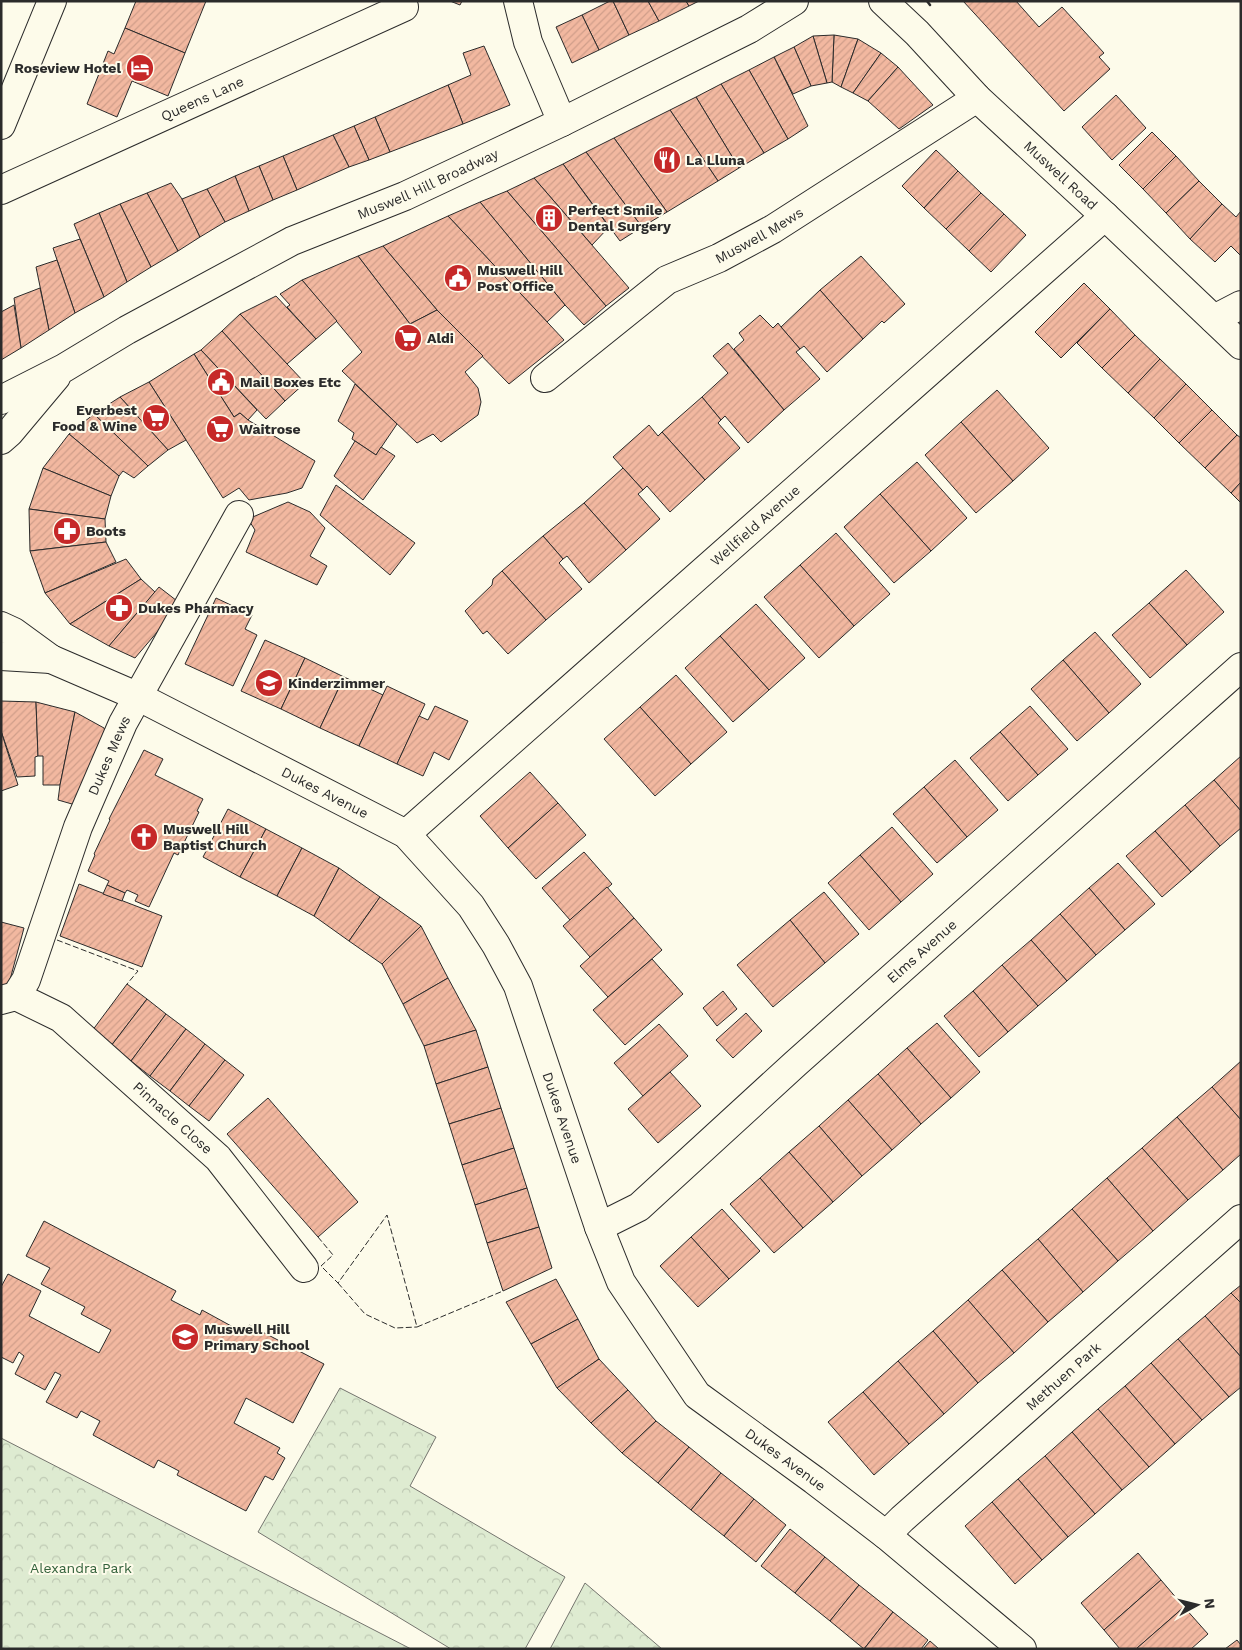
<svg xmlns="http://www.w3.org/2000/svg" width="1242" height="1650" viewBox="0 0 1242 1650" font-family="'Work Sans',sans-serif">
	<defs>
		<pattern id="forest-crowns" width="20" height="18" patternUnits="userSpaceOnUse" patternTransform="scale(1.25)"><rect width="20" height="18" fill="#deebd1"/><path d="M2 6a3 3 0 1 1 6 0M12 15a3 3 0 1 1 6 0" fill="none" stroke="#bfcab4"/></pattern>
		<pattern id="building-hatch" width="6" height="6" patternUnits="userSpaceOnUse" patternTransform="scale(1.25)"><rect width="6" height="6" fill="#f2b8a0"/><path d="M-1 1l2-2M0 6l6-6M5 7l2-2" fill="none" stroke="#d09e8a"/></pattern>
	</defs>
	<rect width="100%" height="100%" fill="#fdfbea"/>
	<!-- forest -->
	<g fill="url(#forest-crowns)" stroke="#74746e">
		<polygon points="340,1388 436,1437 410,1486 565,1577 525,1649 451,1649 258,1532"/>
		<polygon points="1,1438 411,1649 1,1649"/>
		<polygon points="585,1583 662,1649 550,1649"/>
	</g>
	<!-- building -->
	<g fill="url(#building-hatch)" stroke="#2b2b2b">
		<polygon points="136,1 206,1 185,53 125,28"/>
		<polygon points="450,1 462,1 460,5"/>
		<polygon points="610,1 613,1 629,35 599,50 582,15"/>
		<polygon points="613,1 648,1 659,21 629,35"/>
		<polygon points="648,1 686,1 689,6 659,21"/>
		<polygon points="686,1 699,1 689,6"/>
		<polygon points="963,1 1016,1 1039,27 1062,7 1104,53 1099,57 1110,69 1064,111"/>
		<polygon points="582,15 599,50 572,63 556,27"/>
		<polygon points="125,28 185,53 168,96 132,81 117,117 87,104 108,51 114,54"/>
		<polygon points="834,35 858,39 841,87 832,82"/>
		<polygon points="834,35 832,82 827,83 813,36"/>
		<polygon points="813,36 827,83 811,86 794,47"/>
		<polygon points="858,39 881,53 853,93 841,87"/>
		<polygon points="484,46 510,105 463,124 448,85 471,75 463,53"/>
		<polygon points="794,47 811,86 793,94 774,57"/>
		<polygon points="881,53 898,67 868,101 853,93"/>
		<polygon points="774,57 808,126 788,139 749,70"/>
		<polygon points="898,67 933,105 899,129 868,101"/>
		<polygon points="749,70 788,139 764,153 721,84"/>
		<polygon points="721,84 764,153 739,168 696,97"/>
		<polygon points="448,85 463,124 390,152 375,117"/>
		<polygon points="1116,95 1146,128 1112,160 1082,127"/>
		<polygon points="696,97 739,168 718,181 670,110"/>
		<polygon points="670,110 718,181 667,212 614,138"/>
		<polygon points="375,117 390,152 369,160 354,126"/>
		<polygon points="354,126 369,160 349,167 333,135"/>
		<polygon points="1152,132 1176,156 1143,189 1119,165"/>
		<polygon points="333,135 349,167 297,190 283,156"/>
		<polygon points="614,138 667,212 642,227 586,152"/>
		<polygon points="936,150 958,171 924,208 902,186"/>
		<polygon points="586,152 642,227 620,241 563,164"/>
		<polygon points="283,156 297,190 273,200 259,166"/>
		<polygon points="1176,156 1199,181 1166,213 1143,189"/>
		<polygon points="563,164 609,227 592,245 534,178"/>
		<polygon points="259,166 273,200 249,211 235,176"/>
		<polygon points="958,171 981,193 946,229 924,208"/>
		<polygon points="235,176 249,211 225,222 207,189"/>
		<polygon points="534,178 629,288 606,306 507,191"/>
		<polygon points="1199,181 1222,204 1190,239 1166,213"/>
		<polygon points="171,183 182,199 200,237 178,251 147,193"/>
		<polygon points="207,189 225,222 200,237 182,199"/>
		<polygon points="507,191 606,306 584,325 565,305 480,202"/>
		<polygon points="147,193 178,251 151,267 120,204"/>
		<polygon points="981,193 1004,214 969,251 946,229"/>
		<polygon points="480,202 565,305 547,322 448,216"/>
		<polygon points="120,204 151,267 127,282 99,213"/>
		<polygon points="1222,204 1236,217 1241,211 1241,256 1231,246 1215,262 1190,239"/>
		<polygon points="99,213 127,282 104,297 74,224"/>
		<polygon points="1004,214 1026,235 991,272 969,251"/>
		<polygon points="448,216 564,340 509,384 437,310 383,246"/>
		<polygon points="80,239 104,297 75,313 53,248"/>
		<polygon points="383,246 437,310 410,324 358,256"/>
		<polygon points="358,256 410,324 437,310 483,356 465,372 478,388 481,402 478,415 441,442 433,434 417,443 342,371 362,352 302,280"/>
		<polygon points="861,256 905,304 884,323 882,321 863,339 820,290"/>
		<polygon points="57,260 75,313 49,330 36,267"/>
		<polygon points="302,280 337,321 316,339 287,307 290,305 280,294"/>
		<polygon points="1084,283 1110,309 1061,358 1035,332"/>
		<polygon points="40,288 49,330 21,348 14,298"/>
		<polygon points="820,290 863,339 827,372 804,346 800,349 781,327"/>
		<polygon points="276,296 316,339 287,364 240,314"/>
		<polygon points="14,305 21,348 1,360 1,312"/>
		<polygon points="1110,309 1135,335 1102,368 1077,343"/>
		<polygon points="240,314 305,383 285,401 222,331"/>
		<polygon points="760,315 773,328 778,323 781,327 800,349 796,352 820,379 784,410 734,349 744,340 739,333"/>
		<polygon points="222,331 285,401 266,419 201,350"/>
		<polygon points="1135,335 1160,359 1128,393 1102,368"/>
		<polygon points="728,343 784,410 748,443 725,416 721,420 702,397 728,373 713,356"/>
		<polygon points="201,350 257,410 248,420 240,413 234,417 194,354"/>
		<polygon points="194,354 234,417 240,413 248,420 315,461 302,488 287,493 249,500 239,488 223,498 149,382"/>
		<polygon points="1160,359 1186,384 1154,418 1128,393"/>
		<polygon points="149,382 186,440 168,450 120,397"/>
		<polygon points="355,384 397,424 376,455 352,439 354,433 338,421"/>
		<polygon points="1186,384 1212,410 1179,443 1154,418"/>
		<polygon points="997,390 1049,448 1013,481 961,422"/>
		<polygon points="120,397 168,450 148,466 94,414"/>
		<polygon points="702,397 721,420 718,423 740,448 705,480 662,432"/>
		<polygon points="1212,410 1237,435 1205,468 1179,443"/>
		<polygon points="94,414 148,466 134,478 123,471 119,476 69,434"/>
		<polygon points="961,422 1013,481 976,513 925,455"/>
		<polygon points="649,425 658,436 662,432 705,480 670,512 647,486 643,490 613,457"/>
		<polygon points="69,434 119,476 111,496 43,468"/>
		<polygon points="1237,435 1241,438 1241,482 1231,493 1205,468"/>
		<polygon points="355,441 376,455 381,447 395,456 363,500 334,476"/>
		<polygon points="917,462 967,518 931,551 880,494"/>
		<polygon points="43,468 111,496 105,519 29,509"/>
		<polygon points="623,468 643,490 638,494 660,519 626,550 584,503"/>
		<polygon points="1241,482 1241,503 1231,493"/>
		<polygon points="336,485 415,543 390,575 320,515"/>
		<polygon points="880,494 931,551 894,583 844,527"/>
		<polygon points="288,502 310,512 325,528 310,556 327,566 317,585 246,552 255,530 248,519"/>
		<polygon points="584,503 626,550 589,583 567,556 563,559 543,536"/>
		<polygon points="29,509 105,519 106,542 30,551"/>
		<polygon points="836,533 890,594 854,626 800,565"/>
		<polygon points="543,536 563,559 559,563 582,589 546,620 502,571"/>
		<polygon points="106,542 116,562 45,593 30,551"/>
		<polygon points="126,559 141,579 70,624 45,593"/>
		<polygon points="800,565 854,626 819,658 764,597"/>
		<polygon points="1186,570 1224,612 1187,645 1149,603"/>
		<polygon points="502,571 546,620 508,654 487,631 483,634 465,611 492,585 493,579"/>
		<polygon points="141,579 155,592 109,646 70,624"/>
		<polygon points="159,587 181,604 135,658 109,646"/>
		<polygon points="216,598 252,615 245,629 257,635 233,686 185,664"/>
		<polygon points="1149,603 1187,645 1150,678 1112,635"/>
		<polygon points="756,604 805,658 769,690 720,636"/>
		<polygon points="1095,632 1141,684 1109,713 1063,660"/>
		<polygon points="720,636 769,690 733,722 685,668"/>
		<polygon points="265,640 305,658 281,709 241,691"/>
		<polygon points="305,658 344,677 320,728 281,709"/>
		<polygon points="1063,660 1109,713 1077,741 1031,689"/>
		<polygon points="676,675 727,732 691,764 640,707"/>
		<polygon points="344,677 383,695 359,746 320,728"/>
		<polygon points="387,686 425,704 397,764 359,746"/>
		<polygon points="1,701 36,702 38,756 35,757 35,776 17,777 1,731"/>
		<polygon points="36,702 75,712 60,785 43,785 43,756 38,756"/>
		<polygon points="435,706 468,721 449,760 434,752 423,776 397,764 419,716 428,720"/>
		<polygon points="1030,706 1068,749 1038,775 1000,732"/>
		<polygon points="640,707 691,764 655,796 604,739"/>
		<polygon points="75,712 104,728 109,738 79,806 58,800 60,785"/>
		<polygon points="1,731 18,785 1,791"/>
		<polygon points="1000,732 1038,775 1008,801 970,758"/>
		<polygon points="144,750 163,759 155,775 203,799 197,811 199,812 178,855 174,853 149,907 135,901 138,895 127,890 125,893 107,885 109,881 88,871 95,855 94,854 110,820 109,819"/>
		<polygon points="1241,756 1241,811 1214,780"/>
		<polygon points="955,760 998,810 967,837 924,787"/>
		<polygon points="530,772 558,803 508,848 480,816"/>
		<polygon points="1214,780 1241,811 1241,828 1220,846 1185,805"/>
		<polygon points="924,787 967,837 937,863 893,814"/>
		<polygon points="558,803 586,835 536,879 508,848"/>
		<polygon points="1185,805 1220,846 1191,872 1155,831"/>
		<polygon points="228,809 266,829 240,877 203,857"/>
		<polygon points="892,827 933,874 901,902 860,855"/>
		<polygon points="266,829 302,848 277,896 240,877"/>
		<polygon points="1155,831 1191,872 1162,897 1126,856"/>
		<polygon points="302,848 339,868 314,916 277,896"/>
		<polygon points="584,852 612,884 570,920 542,888"/>
		<polygon points="860,855 901,902 869,930 828,883"/>
		<polygon points="1118,863 1155,904 1125,930 1089,888"/>
		<polygon points="339,868 380,897 349,941 314,916"/>
		<polygon points="79,884 162,916 142,967 60,936"/>
		<polygon points="107,885 125,893 122,901 103,894"/>
		<polygon points="607,887 634,918 590,957 563,926"/>
		<polygon points="1089,888 1125,930 1096,955 1060,914"/>
		<polygon points="824,892 859,934 825,963 790,920"/>
		<polygon points="380,897 421,926 382,964 349,941"/>
		<polygon points="1060,914 1096,955 1067,981 1031,940"/>
		<polygon points="634,918 662,950 608,997 580,966"/>
		<polygon points="790,920 825,963 773,1007 737,965"/>
		<polygon points="1,922 24,928 8,987 1,985"/>
		<polygon points="421,926 448,978 403,1004 382,964"/>
		<polygon points="1031,940 1067,981 1038,1006 1002,965"/>
		<polygon points="652,959 683,994 625,1045 593,1010"/>
		<polygon points="1002,965 1038,1006 1008,1032 973,991"/>
		<polygon points="448,978 476,1030 424,1046 403,1004"/>
		<polygon points="127,984 147,999 111,1046 92,1031"/>
		<polygon points="723,991 737,1009 717,1026 703,1008"/>
		<polygon points="973,991 1008,1032 979,1057 944,1016"/>
		<polygon points="147,999 166,1014 131,1061 111,1046"/>
		<polygon points="746,1013 762,1031 733,1058 716,1040"/>
		<polygon points="166,1014 186,1029 150,1076 131,1061"/>
		<polygon points="937,1023 980,1072 951,1098 907,1048"/>
		<polygon points="659,1024 688,1056 643,1096 614,1063"/>
		<polygon points="186,1029 205,1044 170,1091 150,1076"/>
		<polygon points="476,1030 488,1067 436,1084 424,1046"/>
		<polygon points="205,1044 225,1060 189,1106 170,1091"/>
		<polygon points="907,1048 951,1098 921,1124 878,1074"/>
		<polygon points="225,1060 244,1075 209,1121 189,1106"/>
		<polygon points="1241,1061 1241,1120 1212,1087"/>
		<polygon points="488,1067 501,1108 449,1124 436,1084"/>
		<polygon points="670,1072 701,1106 658,1143 628,1109"/>
		<polygon points="878,1074 921,1124 892,1150 848,1100"/>
		<polygon points="1212,1087 1241,1120 1241,1154 1223,1170 1177,1117"/>
		<polygon points="268,1098 358,1202 318,1237 227,1134"/>
		<polygon points="848,1100 892,1150 862,1176 819,1126"/>
		<polygon points="501,1108 514,1148 462,1165 449,1124"/>
		<polygon points="1177,1117 1223,1170 1188,1200 1142,1148"/>
		<polygon points="819,1126 862,1176 833,1202 789,1152"/>
		<polygon points="514,1148 527,1188 475,1205 462,1165"/>
		<polygon points="1142,1148 1188,1200 1153,1231 1107,1178"/>
		<polygon points="789,1152 833,1202 803,1228 760,1178"/>
		<polygon points="760,1178 803,1228 774,1253 730,1204"/>
		<polygon points="1107,1178 1153,1231 1118,1261 1072,1209"/>
		<polygon points="527,1188 539,1227 487,1243 475,1205"/>
		<polygon points="722,1209 760,1251 729,1279 691,1237"/>
		<polygon points="1072,1209 1118,1261 1083,1292 1038,1239"/>
		<polygon points="44,1221 176,1291 171,1300 200,1315 202,1310 244,1333 249,1325 324,1364 293,1423 246,1398 234,1423 280,1448 277,1453 285,1458 273,1480 265,1476 246,1511 177,1475 179,1471 158,1460 154,1468 93,1435 100,1421 81,1411 77,1418 46,1402 61,1375 55,1372 45,1390 15,1374 24,1356 19,1352 13,1363 1,1357 1,1287 8,1274 41,1291 29,1316 99,1353 111,1330 81,1314 85,1307 41,1284 50,1268 26,1256"/>
		<polygon points="539,1227 552,1268 503,1291 487,1243"/>
		<polygon points="691,1237 729,1279 698,1307 660,1266"/>
		<polygon points="1038,1239 1083,1292 1048,1322 1002,1270"/>
		<polygon points="1002,1270 1048,1322 1014,1353 968,1300"/>
		<polygon points="556,1279 578,1319 531,1344 506,1302"/>
		<polygon points="1241,1285 1241,1303 1231,1293"/>
		<polygon points="1231,1293 1241,1303 1241,1357 1205,1316"/>
		<polygon points="968,1300 1014,1353 978,1383 933,1331"/>
		<polygon points="1205,1316 1241,1357 1241,1387 1229,1397 1178,1339"/>
		<polygon points="578,1319 599,1359 557,1388 531,1344"/>
		<polygon points="933,1331 978,1383 944,1414 898,1361"/>
		<polygon points="1178,1339 1229,1397 1202,1420 1151,1363"/>
		<polygon points="599,1359 628,1390 591,1423 557,1388"/>
		<polygon points="898,1361 944,1414 909,1444 863,1392"/>
		<polygon points="1151,1363 1202,1420 1175,1444 1125,1386"/>
		<polygon points="1125,1386 1175,1444 1149,1467 1098,1409"/>
		<polygon points="628,1390 656,1421 622,1453 591,1423"/>
		<polygon points="863,1392 909,1444 874,1475 828,1422"/>
		<polygon points="1098,1409 1149,1467 1122,1490 1072,1432"/>
		<polygon points="656,1421 689,1447 658,1483 622,1453"/>
		<polygon points="1072,1432 1122,1490 1095,1514 1045,1456"/>
		<polygon points="689,1447 721,1473 691,1510 658,1483"/>
		<polygon points="1045,1456 1095,1514 1068,1537 1018,1479"/>
		<polygon points="721,1473 754,1499 724,1536 691,1510"/>
		<polygon points="1018,1479 1068,1537 1042,1560 992,1502"/>
		<polygon points="754,1499 786,1525 756,1562 724,1536"/>
		<polygon points="992,1502 1042,1560 1015,1584 965,1526"/>
		<polygon points="790,1529 825,1557 795,1593 761,1566"/>
		<polygon points="1138,1553 1161,1580 1104,1630 1081,1603"/>
		<polygon points="825,1557 859,1585 830,1621 795,1593"/>
		<polygon points="1161,1580 1184,1607 1136,1649 1120,1649 1104,1630"/>
		<polygon points="859,1585 893,1612 864,1649 830,1621"/>
		<polygon points="1184,1607 1208,1634 1191,1649 1136,1649"/>
		<polygon points="893,1612 928,1640 921,1649 864,1649"/>
		<polygon points="1237,1640 1241,1645 1241,1649 1225,1649"/>
		<polygon points="930,1641 939,1649 923,1649"/>
	</g>
	<g fill="none" stroke-linecap="round" stroke-linejoin="round">
		<defs>
			<g id="minor">
				<polyline points="518,1 528,42 562,122"/>
				<path id="s1" d="M883 1 917 33 977 98 1105 216 1241 345"/>
				<polyline points="1,125 52,1"/>
				<path id="s2" d="M1 190 404 7"/>
				<polyline points="1214,319 1241,305"/>
				<path id="s3" d="M545 378 667 280 719 258 773 229 977 98"/>
				<path id="s4" d="M1 626 14 632 51 659 139 697 406 834 471 906 496 945 518 986 599 1227 621 1282 697 1395 814 1480 886 1535 1022 1649"/>
				<polyline points="1,656 51,659"/>
				<path id="s5" d="M406 834 1105 216"/>
				<path id="s6" d="M16 996 61 1018 218 1158 304 1268"/>
				<path id="s7" d="M1 1000 16 996 26 980 78 827 123 723 239 515"/>
				<path id="s8" d="M599 1227 639 1207 795 1064 1241 667"/>
				<path id="s9" d="M886 1535 902 1519 1241 1219"/>
			</g>
			<g id="major">
				<path id="s10" d="M1 400 64 368 127 330 292 241 405 196 562 122 749 29 794 1"/>
				<polyline points="1,440 9,433 56,377"/>
			</g>
		</defs>
		<!-- minor casing -->
		<use href="#minor" stroke="#2b2b2b" stroke-width="30"/>
		<!-- major casing -->
		<use href="#major" stroke="#2b2b2b" stroke-width="30"/>
		<!-- minor -->
		<use href="#minor" stroke="#fdfbea" stroke-width="28"/>
		<!-- major -->
		<use href="#major" stroke="#fdfbea" stroke-width="28"/>
		<!-- fence -->
		<g stroke="#2b2b2b" stroke-width="1" stroke-dasharray="6 2.5" stroke-linecap="butt">
			<polyline points="57,940 138,971 127,984"/>
			<polyline points="318,1237 333,1255 321,1266 338,1283 387,1215 417,1327 503,1291"/>
			<polyline points="338,1283 365,1314 395,1328 417,1327"/>
		</g>
		<!-- wall -->
		<polyline stroke="#2b2b2b" stroke-width="2.5" points="927,1 930,5"/>
	</g>
	<!-- icons -->
	<defs>
		<symbol id="hotel-disc" viewBox="-11 -11 22 22"><circle r="9.5" fill="#c62828" stroke="#fdfbea"/><path d="M-6-4.5h1.5V1H6V5H4.5V3h-9V5H-6ZM-4 0a1.8 1.8 0 1 1 3.6 0ZM.5 0V-2.5h3Q6-2.5 6 0Z" fill="#fff"/></symbol>
		<symbol id="restaurant-disc" viewBox="-11 -11 22 22"><circle r="9.5" fill="#c62828" stroke="#fdfbea"/><path d="M-5-6h1v4h1v-4h1v4h1v-4h1v5L-1.5 .5V6h-2V.5L-5-1ZM5-6V6H3V1.5H1.5Q1.5-4 5-6Z" fill="#fff"/></symbol>
		<symbol id="building-disc" viewBox="-11 -11 22 22"><circle r="9.5" fill="#c62828" stroke="#fdfbea"/><path d="M-4-6H4V6H1V3H-1V6H-4ZM-2.5-4.3h1.7v1.8h-1.7ZM.8-4.3h1.7v1.8H.8ZM-2.5-1h1.7V.8h-1.7ZM.8-1h1.7V.8H.8Z" fill="#fff"/></symbol>
		<symbol id="civic-disc" viewBox="-11 -11 22 22"><circle r="9.5" fill="#c62828" stroke="#fdfbea"/><path d="M-.6-6.5H3V-4.5H.6V-3L4-1V1h2V6H-6V1h2V-1L-.6-3ZM-1.2 2.5V6h2.4V2.5Z" fill="#fff"/></symbol>
		<symbol id="supermarket-disc" viewBox="-11 -11 22 22"><circle r="9.5" fill="#c62828" stroke="#fdfbea"/><path d="M-6-5.5h2.5l.6 2H6L4.5 2H-2.5L-4.4-4H-6ZM-1.5 3.2a1.3 1.3 0 1 0 .1 0ZM3 3.2a1.3 1.3 0 1 0 .1 0Z" fill="#fff"/></symbol>
		<symbol id="pharmacy-disc" viewBox="-11 -11 22 22"><circle r="9.5" fill="#c62828" stroke="#fdfbea"/><path d="M-2-6h4v4h4v4h-4v4h-4v-4h-4v-4h4Z" fill="#fff"/></symbol>
		<symbol id="school-disc" viewBox="-11 -11 22 22"><circle r="9.5" fill="#c62828" stroke="#fdfbea"/><path d="M0-5L7-2L0 1L-7-2ZM-4 1L0 2.5L4 1V4Q0 6-4 4Z" fill="#fff"/></symbol>
		<symbol id="church-disc" viewBox="-11 -11 22 22"><circle r="9.5" fill="#c62828" stroke="#fdfbea"/><path d="M-1.2-6h2.4v3.5h3.3v2.4h-3.3V6h-2.4V-.1h-3.3v-2.4h3.3Z" fill="#fff"/></symbol>
	</defs>
	<g fill-rule="evenodd">
		<use href="#hotel-disc" x="124" y="52" width="32" height="32"/>
		<use href="#restaurant-disc" x="651" y="144" width="32" height="32"/>
		<use href="#building-disc" x="533" y="202" width="32" height="32"/>
		<use href="#civic-disc" x="442" y="262" width="32" height="32"/>
		<use href="#supermarket-disc" x="392" y="322" width="32" height="32"/>
		<use href="#civic-disc" x="205" y="366" width="32" height="32"/>
		<use href="#supermarket-disc" x="140" y="402" width="32" height="32"/>
		<use href="#supermarket-disc" x="204" y="413" width="32" height="32"/>
		<use href="#pharmacy-disc" x="51" y="515" width="32" height="32"/>
		<use href="#pharmacy-disc" x="103" y="592" width="32" height="32"/>
		<use href="#school-disc" x="253" y="667" width="32" height="32"/>
		<use href="#church-disc" x="128" y="821" width="32" height="32"/>
		<use href="#school-disc" x="169" y="1321" width="32" height="32"/>
	</g>
	<g text-anchor="middle" stroke-width="4" stroke-linejoin="round" paint-order="stroke">
		<!-- poi labels -->
		<g font-size="14" font-weight="bold" fill="#2b2b2b" stroke="#fdfbea" text-anchor="start">
			<text x="121" y="73" text-anchor="end">Roseview Hotel</text>
			<text x="686" y="165">La Lluna</text>
			<text x="568" y="215">Perfect Smile<tspan x="568" dy="16">Dental Surgery</tspan></text>
			<text x="477" y="275">Muswell Hill<tspan x="477" dy="16">Post Office</tspan></text>
			<text x="427" y="343">Aldi</text>
			<text x="240" y="387">Mail Boxes Etc</text>
			<text x="137" y="415" text-anchor="end">Everbest<tspan x="137" dy="16">Food &amp; Wine</tspan></text>
			<text x="239" y="434">Waitrose</text>
			<text x="86" y="536">Boots</text>
			<text x="138" y="613">Dukes Pharmacy</text>
			<text x="288" y="688">Kinderzimmer</text>
			<text x="163" y="834">Muswell Hill<tspan x="163" dy="16">Baptist Church</tspan></text>
			<text x="204" y="1334">Muswell Hill<tspan x="204" dy="16">Primary School</tspan></text>
		</g>
		<!-- street labels -->
		<g font-size="14" fill="#2b2b2b" stroke="#fdfbea">
			<text dy="5" stroke="none"><textPath href="#s2" startOffset="221">Queens Lane</textPath></text>
			<text dy="5" stroke="none"><textPath href="#s1" startOffset="249">Muswell Road</textPath></text>
			<text dy="5" stroke="none"><textPath href="#s10" startOffset="479">Muswell Hill Broadway</textPath></text>
			<text dy="5" stroke="none"><textPath href="#s3" startOffset="259">Muswell Mews</textPath></text>
			<text dy="5" stroke="none"><textPath href="#s5" startOffset="466">Wellfield Avenue</textPath></text>
			<text dy="5" stroke="none"><textPath href="#s7" startOffset="274">Dukes Mews</textPath></text>
			<text dy="5" stroke="none"><textPath href="#s4" startOffset="365">Dukes Avenue</textPath></text>
			<text dy="5" stroke="none"><textPath href="#s8" startOffset="426">Elms Avenue</textPath></text>
			<text dy="5" stroke="none"><textPath href="#s4" startOffset="785">Dukes Avenue</textPath></text>
			<text dy="5" stroke="none"><textPath href="#s6" startOffset="200">Pinnacle Close</textPath></text>
			<text dy="5" stroke="none"><textPath href="#s9" startOffset="238">Methuen Park</textPath></text>
			<text dy="5" stroke="none"><textPath href="#s4" startOffset="1205">Dukes Avenue</textPath></text>
		</g>
		<!-- park labels -->
		<g font-size="14" fill="#34623c" stroke="#fdfbea">
			<text x="81" y="1573">Alexandra Park</text>
		</g>
	</g>
	<!-- border -->
	<rect width="1242" height="1650" fill="none" stroke="#2b2b2b" stroke-width="5"/>
	<!-- north arrow -->
	<g transform="translate(1197 1605) rotate(83)" stroke="#fdfbea" stroke-width="4" paint-order="stroke">
	<path d="M0-4L9 19L0 12L-9 19Z" fill="#2b2b2b"/>
	<text y="-8" font-size="14" font-weight="bold" text-anchor="middle" fill="#2b2b2b">N</text>
	</g>
</svg>
